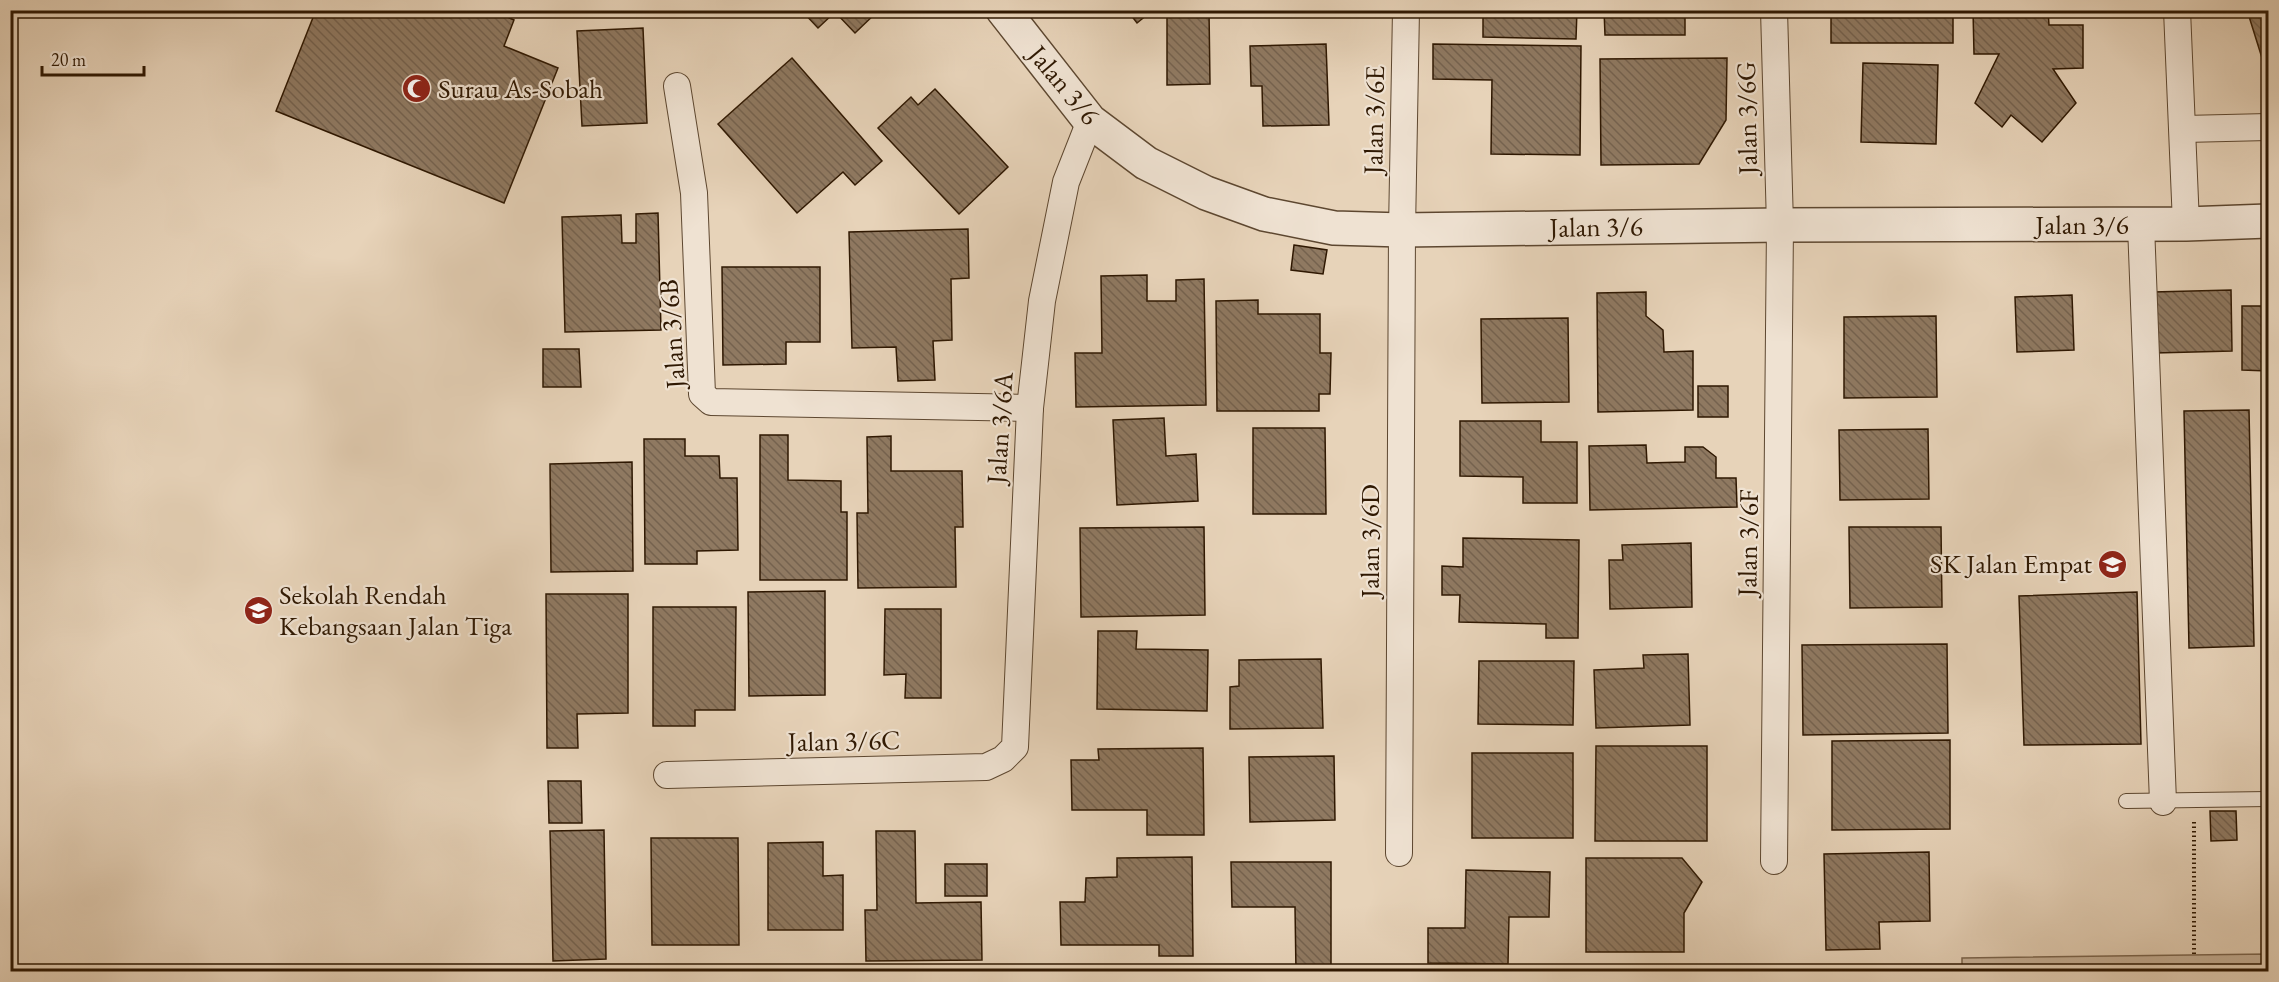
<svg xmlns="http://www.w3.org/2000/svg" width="2279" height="982" viewBox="0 0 2279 982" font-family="'EB Garamond',serif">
	<defs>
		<pattern id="building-back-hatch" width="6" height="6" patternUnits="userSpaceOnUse" patternTransform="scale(1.5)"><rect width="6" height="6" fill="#8f7961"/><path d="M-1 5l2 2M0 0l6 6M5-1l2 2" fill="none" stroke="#75624e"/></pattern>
	</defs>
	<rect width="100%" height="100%" fill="#e7d3b9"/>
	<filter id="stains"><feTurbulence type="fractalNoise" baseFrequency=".00333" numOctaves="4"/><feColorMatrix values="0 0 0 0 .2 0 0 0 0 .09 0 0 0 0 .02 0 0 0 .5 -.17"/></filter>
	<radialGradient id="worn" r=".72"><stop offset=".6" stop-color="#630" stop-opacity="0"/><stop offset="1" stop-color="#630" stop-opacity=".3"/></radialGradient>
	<!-- pitch -->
	<polygon fill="#c8b39a" stroke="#7c664e" stroke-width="1.5" points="2268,954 2268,971 1962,971 1962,958"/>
	<!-- building -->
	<g fill="url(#building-back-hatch)" stroke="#2f1802" stroke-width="1.5">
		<polygon points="316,10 491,10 514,20 504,46 558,68 504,203 276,111"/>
		<polygon points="759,10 771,10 765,17"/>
		<polygon points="801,10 879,10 855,33 835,12 818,28"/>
		<polygon points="1127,10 1153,10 1137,23"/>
		<polygon points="1167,10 1209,10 1210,84 1167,85"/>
		<polygon points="1483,10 1577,10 1576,39 1483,37"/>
		<polygon points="1604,10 1685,10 1685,35 1605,35"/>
		<rect x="1831" y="10" width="122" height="33"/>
		<polygon points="1973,10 2048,10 2049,25 2083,25 2083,68 2053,69 2076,103 2042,142 2011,115 2002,127 1975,103 1999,54 1974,54"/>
		<polygon points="2247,10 2268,10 2268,74 2267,74"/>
		<polygon points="643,28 647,123 582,126 577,31"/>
		<polygon points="1326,44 1329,125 1263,126 1262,86 1251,86 1250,46"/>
		<polygon points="1433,44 1581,46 1580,155 1491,154 1492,80 1433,79"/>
		<polygon points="792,58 882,161 855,185 843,172 797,213 718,124"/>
		<polygon points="1727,58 1726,120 1699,164 1601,165 1600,59"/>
		<polygon points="1863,63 1938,65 1936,144 1861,142"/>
		<polygon points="935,89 1008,167 959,214 878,128 911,97 918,105"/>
		<polygon points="658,213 661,330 565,332 562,217 621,215 622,243 636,243 636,214"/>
		<polygon points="968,229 969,278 951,279 952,340 933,341 935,380 898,381 896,347 852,348 849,232"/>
		<polygon points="1294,245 1327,250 1323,274 1291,270"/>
		<polygon points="722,267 820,267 820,342 786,342 786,364 723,365"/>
		<polygon points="1147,275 1147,301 1176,301 1176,280 1204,279 1206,405 1076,407 1075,353 1102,353 1101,276"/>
		<polygon points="2231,290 2232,351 2155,353 2153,292"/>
		<polygon points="1646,292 1646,316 1663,330 1664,352 1693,351 1693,410 1598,412 1597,293"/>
		<polygon points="2072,295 2074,350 2017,352 2015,297"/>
		<polygon points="1258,300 1258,314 1320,314 1320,353 1331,353 1330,394 1319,394 1319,411 1217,411 1216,301"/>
		<polygon points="2242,306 2268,306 2268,371 2242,370"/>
		<polygon points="1936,316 1937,397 1844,398 1844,317"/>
		<polygon points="1568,318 1569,402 1482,403 1481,319"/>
		<polygon points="543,349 579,349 581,387 543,387"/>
		<rect x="1698" y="386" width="30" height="31"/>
		<polygon points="2249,410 2254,646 2189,648 2184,411"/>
		<polygon points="1164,418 1166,456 1196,454 1198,501 1117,505 1113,420"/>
		<polygon points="1460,421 1541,421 1541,442 1577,442 1577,503 1523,503 1523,477 1460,476"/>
		<polygon points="1253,428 1325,428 1326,514 1253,514"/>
		<polygon points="1928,429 1929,499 1840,500 1839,430"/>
		<polygon points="760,435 788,435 788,480 841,481 841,512 847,512 847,580 760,580"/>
		<polygon points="891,436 891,471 962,471 963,527 955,527 956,587 858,588 857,513 868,513 867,437"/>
		<polygon points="644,439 685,439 685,456 719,456 720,478 737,478 738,550 697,551 697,564 645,564"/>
		<polygon points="1646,445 1647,463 1685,462 1685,447 1703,447 1716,457 1716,478 1736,478 1737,507 1590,510 1589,446"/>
		<polygon points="632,462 633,571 551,572 550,464"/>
		<polygon points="1204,527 1205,615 1081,617 1080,528"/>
		<polygon points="1849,527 1941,527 1942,607 1850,608"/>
		<polygon points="1463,538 1579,540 1578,638 1546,638 1546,624 1459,622 1460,595 1442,595 1442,566 1463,567"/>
		<polygon points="1691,543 1692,607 1610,609 1609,560 1623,560 1622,545"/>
		<polygon points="825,591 825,695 749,696 748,592"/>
		<polygon points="2137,592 2141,744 2024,745 2019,596"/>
		<polygon points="546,594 628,594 628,713 577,714 578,748 547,748"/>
		<polygon points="653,607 736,607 735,710 695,710 695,726 653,726"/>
		<polygon points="885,609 941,609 941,698 905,698 906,674 884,675"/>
		<polygon points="1098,631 1137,631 1136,649 1208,650 1207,711 1097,709"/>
		<polygon points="1947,644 1948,733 1803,735 1802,645"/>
		<polygon points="1688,654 1690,725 1596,728 1594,670 1644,668 1643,655"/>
		<polygon points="1321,659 1323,728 1230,729 1230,687 1239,686 1239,660"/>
		<polygon points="1479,661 1574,661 1573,725 1478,724"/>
		<polygon points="2265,699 2268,700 2268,765 2266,765"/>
		<polygon points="1950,740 1950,829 1832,830 1832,741"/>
		<polygon points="1596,746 1707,746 1707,841 1595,841"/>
		<polygon points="1203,748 1204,835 1147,835 1147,810 1072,810 1071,760 1099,760 1098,749"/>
		<rect x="1472" y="753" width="101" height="85"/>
		<polygon points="1334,756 1335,820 1250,822 1249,757"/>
		<polygon points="548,781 581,781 582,823 549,823"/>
		<polygon points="2210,811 2236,811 2237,840 2211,841"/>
		<polygon points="604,830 606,959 553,961 550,831"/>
		<polygon points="876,831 915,831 916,903 981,902 982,960 866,961 865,910 877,910"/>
		<polygon points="651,838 738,838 739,945 652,945"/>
		<polygon points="823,842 823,876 843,875 843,930 768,930 768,843"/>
		<polygon points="1929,852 1930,921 1879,922 1880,949 1826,950 1824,854"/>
		<polygon points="1192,857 1193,956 1159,956 1159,945 1061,945 1060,902 1085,902 1086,878 1117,877 1117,858"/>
		<polygon points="1586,858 1682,858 1702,882 1684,913 1684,952 1586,952"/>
		<polygon points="1231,862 1331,862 1331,971 1296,972 1295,907 1232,907"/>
		<rect x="945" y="864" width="42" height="32"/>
		<polygon points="1466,870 1550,872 1549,917 1509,917 1508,964 1428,963 1428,928 1465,928"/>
	</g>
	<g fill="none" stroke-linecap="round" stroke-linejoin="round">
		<defs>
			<polyline id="service" points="2126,801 2268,799"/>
			<g id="minor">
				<polyline points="2177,10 2186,224"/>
				<polyline points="677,86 694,193 702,394 711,402 1030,408"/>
				<polyline points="2184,129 2268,127"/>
				<polyline points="2141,225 2163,802"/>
				<polyline points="667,775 986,767 1003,759 1015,747 1030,408 1042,301 1066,182 1090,121"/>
				<polyline points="1399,853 1402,230 1406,10"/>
				<polyline points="1774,861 1780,225 1774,10"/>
			</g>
			<polyline id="tertiary" points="1003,10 1090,121 1146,163 1206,193 1264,214 1334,228 1402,230 1780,225 2186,224 2268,221"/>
		</defs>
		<!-- service casing -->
		<use href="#service" stroke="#5d4730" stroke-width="16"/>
		<!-- minor casing -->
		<use href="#minor" stroke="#5d4730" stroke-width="28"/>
		<!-- tertiary casing -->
		<use href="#tertiary" stroke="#5d4730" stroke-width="36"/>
		<!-- path -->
		<polyline stroke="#2f1802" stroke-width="4" stroke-dasharray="1.5 3" stroke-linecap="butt" points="2194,822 2194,955"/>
		<!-- service -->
		<use href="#service" stroke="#efe2d2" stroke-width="14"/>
		<!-- minor -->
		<use href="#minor" stroke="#efe2d2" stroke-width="26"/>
		<!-- tertiary -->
		<use href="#tertiary" stroke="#efe2d2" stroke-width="33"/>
	</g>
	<!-- icons -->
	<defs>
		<symbol id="mosque-disc" viewBox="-11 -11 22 22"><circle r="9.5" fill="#8f2418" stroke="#efe2d2"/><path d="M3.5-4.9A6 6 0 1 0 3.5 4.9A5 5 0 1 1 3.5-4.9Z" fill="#fff"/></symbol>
		<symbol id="school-disc" viewBox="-11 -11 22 22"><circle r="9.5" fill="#8f2418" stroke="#efe2d2"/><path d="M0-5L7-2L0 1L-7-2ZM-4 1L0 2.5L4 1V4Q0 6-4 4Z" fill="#fff"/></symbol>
	</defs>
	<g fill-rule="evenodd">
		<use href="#mosque-disc" x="400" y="72" width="33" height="33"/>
		<use href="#school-disc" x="2096" y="548" width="33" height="33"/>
		<use href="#school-disc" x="242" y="594" width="33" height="33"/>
	</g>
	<g text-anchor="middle" stroke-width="4.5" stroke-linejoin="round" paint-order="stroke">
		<!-- street labels -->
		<g font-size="27" fill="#2f1802" stroke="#efe2d2">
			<text transform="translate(1064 85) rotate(50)" y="9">Jalan 3/6</text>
			<text transform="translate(1747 118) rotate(-91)" y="9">Jalan 3/6G</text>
			<text transform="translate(1374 120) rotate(-89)" y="9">Jalan 3/6E</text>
			<text x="2082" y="234">Jalan 3/6</text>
			<text transform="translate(1596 227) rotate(-1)" y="9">Jalan 3/6</text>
			<text transform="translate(672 334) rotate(-94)" y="9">Jalan 3/6B</text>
			<text transform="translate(1000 428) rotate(-86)" y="9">Jalan 3/6A</text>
			<text transform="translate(1370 541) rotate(-90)" y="9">Jalan 3/6D</text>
			<text transform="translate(1748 543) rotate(-89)" y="9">Jalan 3/6F</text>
			<text transform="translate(844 741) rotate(-1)" y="9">Jalan 3/6C</text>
		</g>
		<!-- poi labels -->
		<g font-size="27" fill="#2f1802" stroke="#efe2d2" text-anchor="start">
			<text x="438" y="98">Surau As-Sobah</text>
			<text x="2092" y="573" text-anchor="end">SK Jalan Empat</text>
			<text x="279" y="604">Sekolah Rendah<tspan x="279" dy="31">Kebangsaan Jalan Tiga</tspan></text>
		</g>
	</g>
	<!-- margin -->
	<rect width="2279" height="982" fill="none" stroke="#e7d3b9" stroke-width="36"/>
	<rect x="12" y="12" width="2255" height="958" fill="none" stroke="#2f1802" stroke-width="3"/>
	<rect x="18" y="18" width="2243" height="946" fill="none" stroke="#2f1802" stroke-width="1.5"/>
	<!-- scale -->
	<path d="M42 66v9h102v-9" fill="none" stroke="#2f1802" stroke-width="3"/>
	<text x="51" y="66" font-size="18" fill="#2f1802" stroke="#efe2d2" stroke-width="4.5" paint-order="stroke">20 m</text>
	<rect width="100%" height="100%" filter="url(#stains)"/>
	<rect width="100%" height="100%" fill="url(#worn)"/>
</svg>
